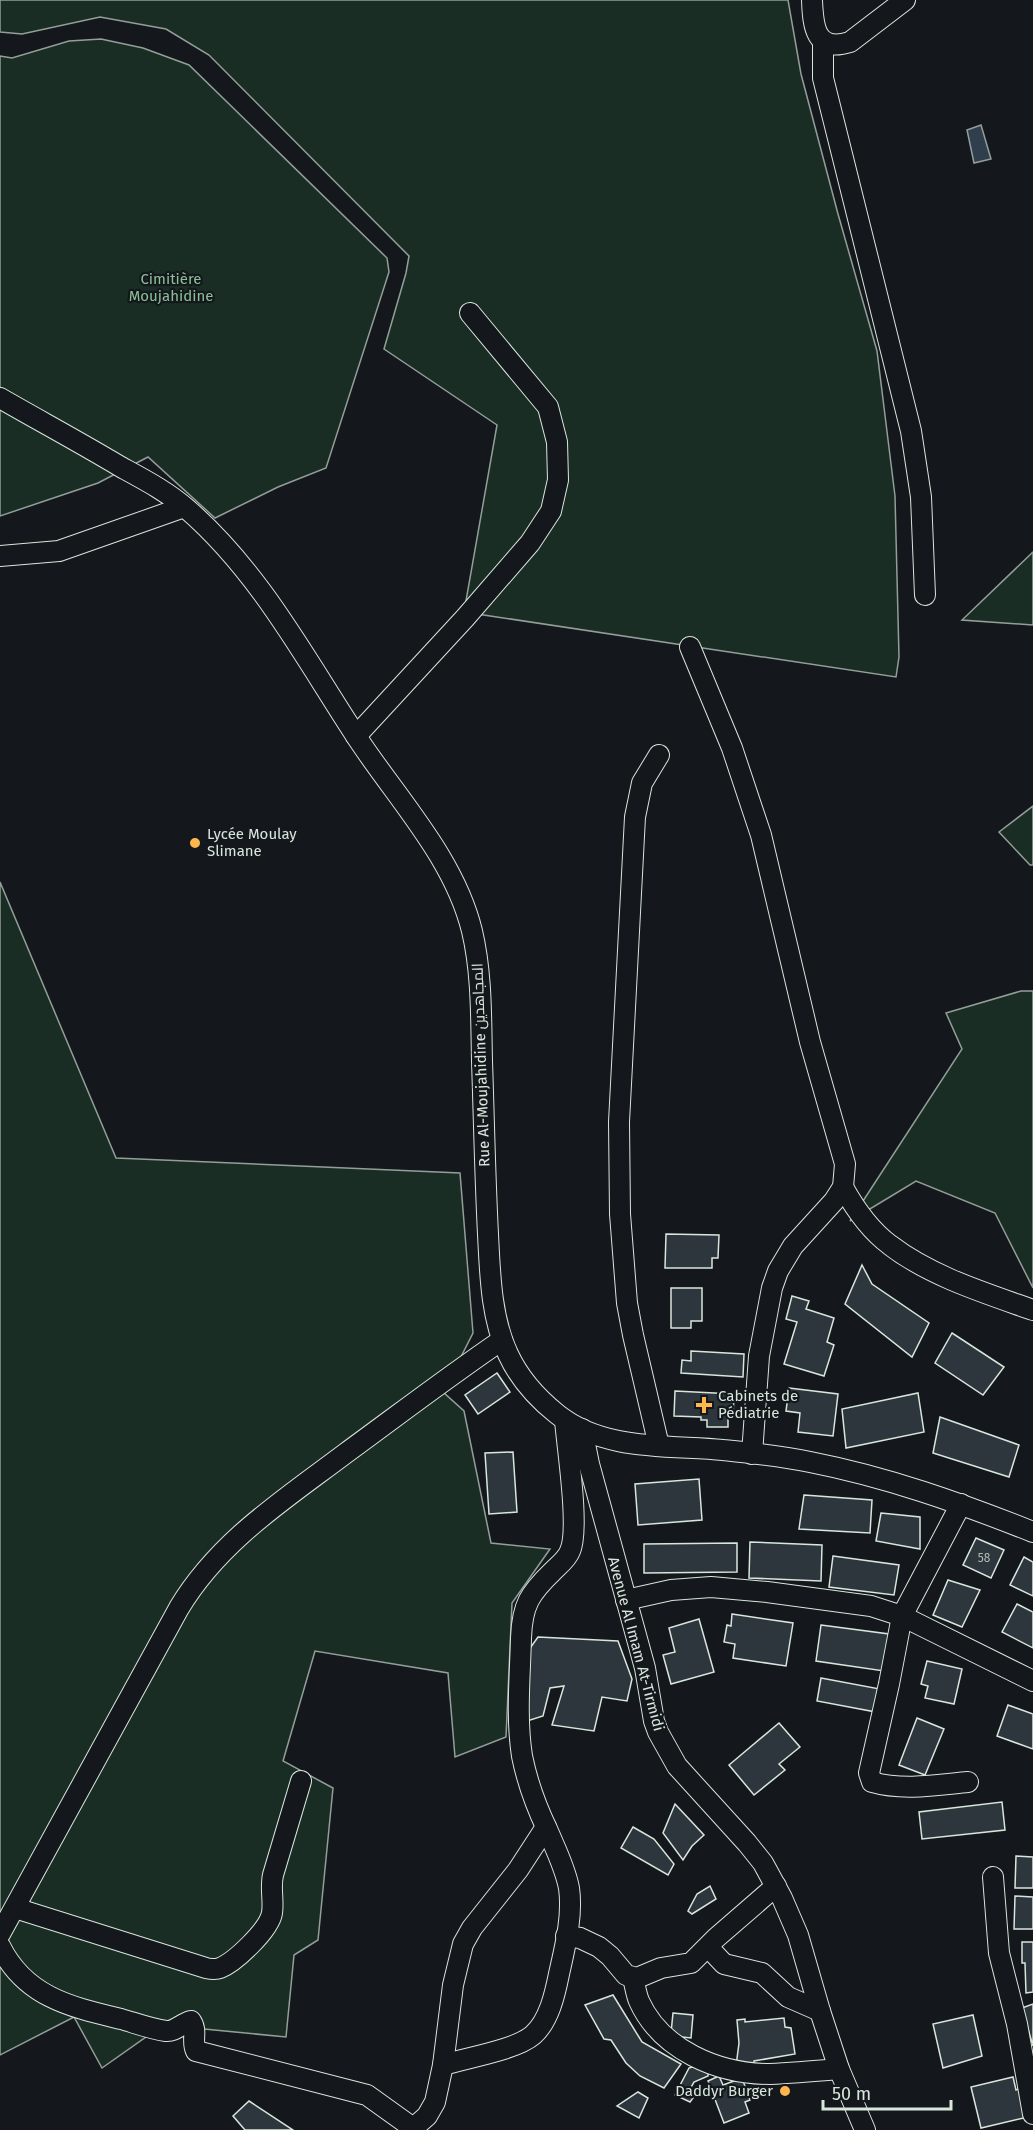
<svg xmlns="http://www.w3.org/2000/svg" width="1033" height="2130" viewBox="0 0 1033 2130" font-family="'Fira Sans',Cairo,sans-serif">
	<rect width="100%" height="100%" fill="#14181c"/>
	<!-- green -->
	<g fill="#1a2d24" stroke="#939e99" stroke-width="1.5">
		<polygon points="0,0 788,0 801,74 838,214 877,351 895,496 899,657 896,677 464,612 497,425 384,349 406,273 409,256 209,55 166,29 100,17 22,34 0,32"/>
		<polygon points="101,39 143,48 189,65 387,258 389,272 326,468 278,487 215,518 148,457 98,483 0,516 0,56 12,58 69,41"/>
		<polygon points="1033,552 1033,625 962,620"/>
		<polygon points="1033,806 1033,865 1030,865 999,832"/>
		<polygon points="0,882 116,1158 460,1173 473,1333 443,1392 464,1411 491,1543 550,1549 512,1603 506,1737 455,1757 448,1673 315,1651 283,1761 333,1788 318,1940 294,1955 286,2037 163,2025 102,2068 74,2017 0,2055"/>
		<polygon points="1021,991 1033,991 1033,1288 995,1213 916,1181 850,1221 962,1049 946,1013"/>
	</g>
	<!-- water -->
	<polygon fill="#2f3f4d" stroke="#939e99" stroke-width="1.5" points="981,125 991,159 974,163 967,130"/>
	<!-- building -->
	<g fill="#2c363c" stroke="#d8e6dc" stroke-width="1.5">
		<polygon points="666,1234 719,1235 718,1258 712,1258 712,1268 665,1268"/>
		<polygon points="862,1265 872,1284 929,1323 912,1357 845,1304"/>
		<polygon points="671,1288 702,1288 702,1321 691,1321 691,1328 671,1328"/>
		<polygon points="792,1296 809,1301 806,1309 834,1318 827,1342 834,1345 824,1376 784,1364 797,1322 786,1319"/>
		<polygon points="952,1333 1004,1367 983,1395 935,1363"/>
		<polygon points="691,1351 744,1354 743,1377 681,1373 682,1360 691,1361"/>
		<polygon points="497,1373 510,1392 478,1414 465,1395"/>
		<polygon points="789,1388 838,1394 833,1436 798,1432 800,1413 786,1411"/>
		<polygon points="675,1391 734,1394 733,1418 728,1418 728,1427 707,1427 707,1420 701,1420 701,1417 674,1416"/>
		<polygon points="918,1393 924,1432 846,1448 842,1409"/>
		<polygon points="940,1417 1019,1445 1009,1477 933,1453"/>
		<polygon points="513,1452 517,1512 489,1514 485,1453"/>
		<polygon points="699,1479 702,1520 638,1525 635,1484"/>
		<polygon points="804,1495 872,1500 870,1533 799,1529"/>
		<polygon points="881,1513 920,1517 920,1549 876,1541"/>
		<polygon points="976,1538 1004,1550 991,1578 963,1565"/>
		<polygon points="750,1542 822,1545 821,1581 749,1578"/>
		<polygon points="737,1543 737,1572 644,1573 644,1544"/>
		<polygon points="833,1556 899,1565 894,1595 829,1587"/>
		<polygon points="1024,1557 1033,1562 1033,1596 1010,1585"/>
		<polygon points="948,1580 980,1590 962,1627 933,1615"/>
		<polygon points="1017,1604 1033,1612 1033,1648 1002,1632"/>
		<polygon points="732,1614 793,1623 786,1666 733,1658 735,1644 724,1642 727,1625 731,1626"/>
		<polygon points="699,1619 714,1672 671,1684 663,1655 675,1652 669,1628"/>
		<polygon points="821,1625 889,1634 884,1671 816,1661"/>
		<polygon points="538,1637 618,1641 632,1679 627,1701 602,1697 594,1731 552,1725 564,1686 550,1688 543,1716 524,1722 528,1651"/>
		<polygon points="927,1661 962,1669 954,1704 925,1698 928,1686 921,1684"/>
		<polygon points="821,1678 880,1689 876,1712 817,1701"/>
		<polygon points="1008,1705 1033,1714 1033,1749 997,1736"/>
		<polygon points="917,1718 944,1729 925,1775 899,1765"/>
		<polygon points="779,1723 800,1747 779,1764 785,1770 754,1795 729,1765"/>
		<polygon points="1002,1802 1005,1830 922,1839 919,1812"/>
		<polygon points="675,1804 704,1835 692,1846 683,1860 663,1833"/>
		<polygon points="633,1827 654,1839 674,1864 668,1875 621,1848"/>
		<polygon points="1016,1856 1033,1857 1033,1888 1015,1888"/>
		<polygon points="710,1886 716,1899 692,1914 688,1911 697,1894"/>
		<polygon points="1015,1896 1033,1897 1033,1929 1014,1929"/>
		<polygon points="1022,1942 1033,1942 1033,1992 1026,1993 1025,1963 1022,1963"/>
		<polygon points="613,1995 642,2042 681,2064 664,2088 640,2076 626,2063 611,2040 604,2039 585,2005"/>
		<polygon points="1033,2004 1033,2046 1022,2008"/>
		<polygon points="673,2013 693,2015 691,2038 673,2036 671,2033"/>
		<polygon points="973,2015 982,2056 943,2068 933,2024"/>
		<polygon points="784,2018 785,2027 791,2028 795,2054 754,2061 754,2068 736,2066 739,2043 737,2020 745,2019 745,2022"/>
		<polygon points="695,2066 709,2068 708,2076 694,2082 687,2094 693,2098 690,2102 675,2095 689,2068"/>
		<polygon points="719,2076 723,2085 742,2078 750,2100 745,2102 749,2113 724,2123 708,2081"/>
		<polygon points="1013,2077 1016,2090 1021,2088 1028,2117 981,2128 971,2087"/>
		<polygon points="638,2092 648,2098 639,2118 617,2106"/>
		<polygon points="249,2101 293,2130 245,2130 233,2116"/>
	</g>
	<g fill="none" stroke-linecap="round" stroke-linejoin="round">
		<defs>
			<g id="minor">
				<path d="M812 0C813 26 815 53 850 42L905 0"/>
				<polyline points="823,41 823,78 911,431 921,497 925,595"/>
				<path d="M0 398C40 421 81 443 121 467 143 479 168 492 187 509 262 574 308 664 362 745 402 804 455 861 472 931 482 973 481 1018 482 1061 484 1119 485 1177 488 1234 490 1274 491 1318 508 1354 519 1378 537 1398 557 1414 603 1451 668 1445 723 1450 752 1453 782 1456 810 1462 887 1477 960 1503 1033 1532"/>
				<polyline points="0,556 59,551 184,507"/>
				<polyline points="690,647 732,748 761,835 810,1042 845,1164 843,1187 834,1201 793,1246 778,1271 772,1288 759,1356 752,1454"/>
				<polyline points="356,736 465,618 530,543 551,511 558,480 557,442 548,407 470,313"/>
				<path d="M843 1187C854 1207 871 1231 890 1245 930 1276 985 1293 1033 1310"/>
				<polyline points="582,1429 589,1464 645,1668 654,1721 658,1732 677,1766 747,1843 763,1863 782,1898 798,1935 820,2011 839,2069 865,2130"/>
				<polyline points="659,1446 633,1335 627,1303 620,1214 619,1122 635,817 642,783 659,755"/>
				<path d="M961 1504 902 1616 889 1684 869 1773 872 1782C903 1791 937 1785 968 1782"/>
				<polyline points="626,1600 671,1590 711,1587 767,1592 871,1606 902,1616 1033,1681"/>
				<polyline points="993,1877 999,1953 1017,2024 1033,2114"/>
				<path d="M15 1908 206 1968C211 1969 215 1970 220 1968 235 1962 269 1930 272 1913 274 1901 270 1888 273 1875L301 1781"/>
				<path d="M0 1934 179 1608C219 1541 285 1499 346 1453 398 1415 449 1376 502 1340"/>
				<polyline points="566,1936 580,1938 599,1947 610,1956 626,1975 637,1978 661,1968 691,1963 716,1938 776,1886"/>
				<path d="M0 1946C25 1997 71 2007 121 2019 135 2023 151 2029 166 2031 175 2032 182 2023 191 2021 198 2031 191 2041 196 2051L367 2095 413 2128"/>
				<polyline points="708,1947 724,1964 762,1973 788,1997 820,2011"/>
				<path d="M633 1978C635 1985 636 1994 639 2001 661 2050 718 2074 770 2074 793 2073 816 2071 839 2069"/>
				<path d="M443 2065C465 2058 516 2050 533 2035 549 2021 555 1994 559 1974 565 1947 573 1916 569 1888 565 1867 555 1848 547 1829 536 1806 527 1781 522 1756 516 1717 520 1677 521 1638 522 1605 530 1593 553 1571 559 1565 567 1559 570 1551 580 1529 567 1447 565 1420"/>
				<polyline points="411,2130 427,2116 435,2102 443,2065 453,1985 463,1944 472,1928 518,1870 546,1827"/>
			</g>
		</defs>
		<!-- minor casing -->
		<use href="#minor" stroke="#d8e6dc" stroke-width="22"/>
		<!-- minor -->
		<use href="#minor" stroke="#14181c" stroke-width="20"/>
	</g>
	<!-- markers -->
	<g fill="#ffb74d" stroke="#14181c" stroke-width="2">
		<circle cx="195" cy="843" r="6"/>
		<path d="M701 1396h6v6h6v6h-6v6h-6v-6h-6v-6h6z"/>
		<circle cx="785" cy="2091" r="6"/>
	</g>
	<g text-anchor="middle" stroke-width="4.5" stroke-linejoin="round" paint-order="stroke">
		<!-- number labels -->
		<g font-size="12" fill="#adbab4">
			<text x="984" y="1562">58</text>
		</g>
		<!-- park labels -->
		<g font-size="15" fill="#8ac095" stroke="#14181c">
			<text x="171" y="284">Cimitière<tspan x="171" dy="17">Moujahidine</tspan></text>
		</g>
		<!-- poi labels -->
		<g font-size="15" fill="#d8e6dc" stroke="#14181c" text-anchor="start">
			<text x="207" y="839">Lycée Moulay<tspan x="207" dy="17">Slimane</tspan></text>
			<text x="718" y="1401">Cabinets de<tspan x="718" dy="17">Pédiatrie</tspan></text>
			<text x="773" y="2096" text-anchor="end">Daddyr Burger</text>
		</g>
		<!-- street labels -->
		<g font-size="15" fill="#d8e6dc" stroke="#14181c">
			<text transform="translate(481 1065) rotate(-92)" y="5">Rue Al-Moujahidine المجاهدين</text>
			<text transform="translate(636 1644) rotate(75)" y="5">Avenue Al Imam At-Tirmidi</text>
		</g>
	</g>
	<!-- scale -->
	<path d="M823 2100v9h128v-9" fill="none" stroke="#d8e6dc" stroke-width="3"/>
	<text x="832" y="2100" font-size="18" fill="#d8e6dc" stroke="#14181c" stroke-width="4.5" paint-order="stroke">50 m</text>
</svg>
